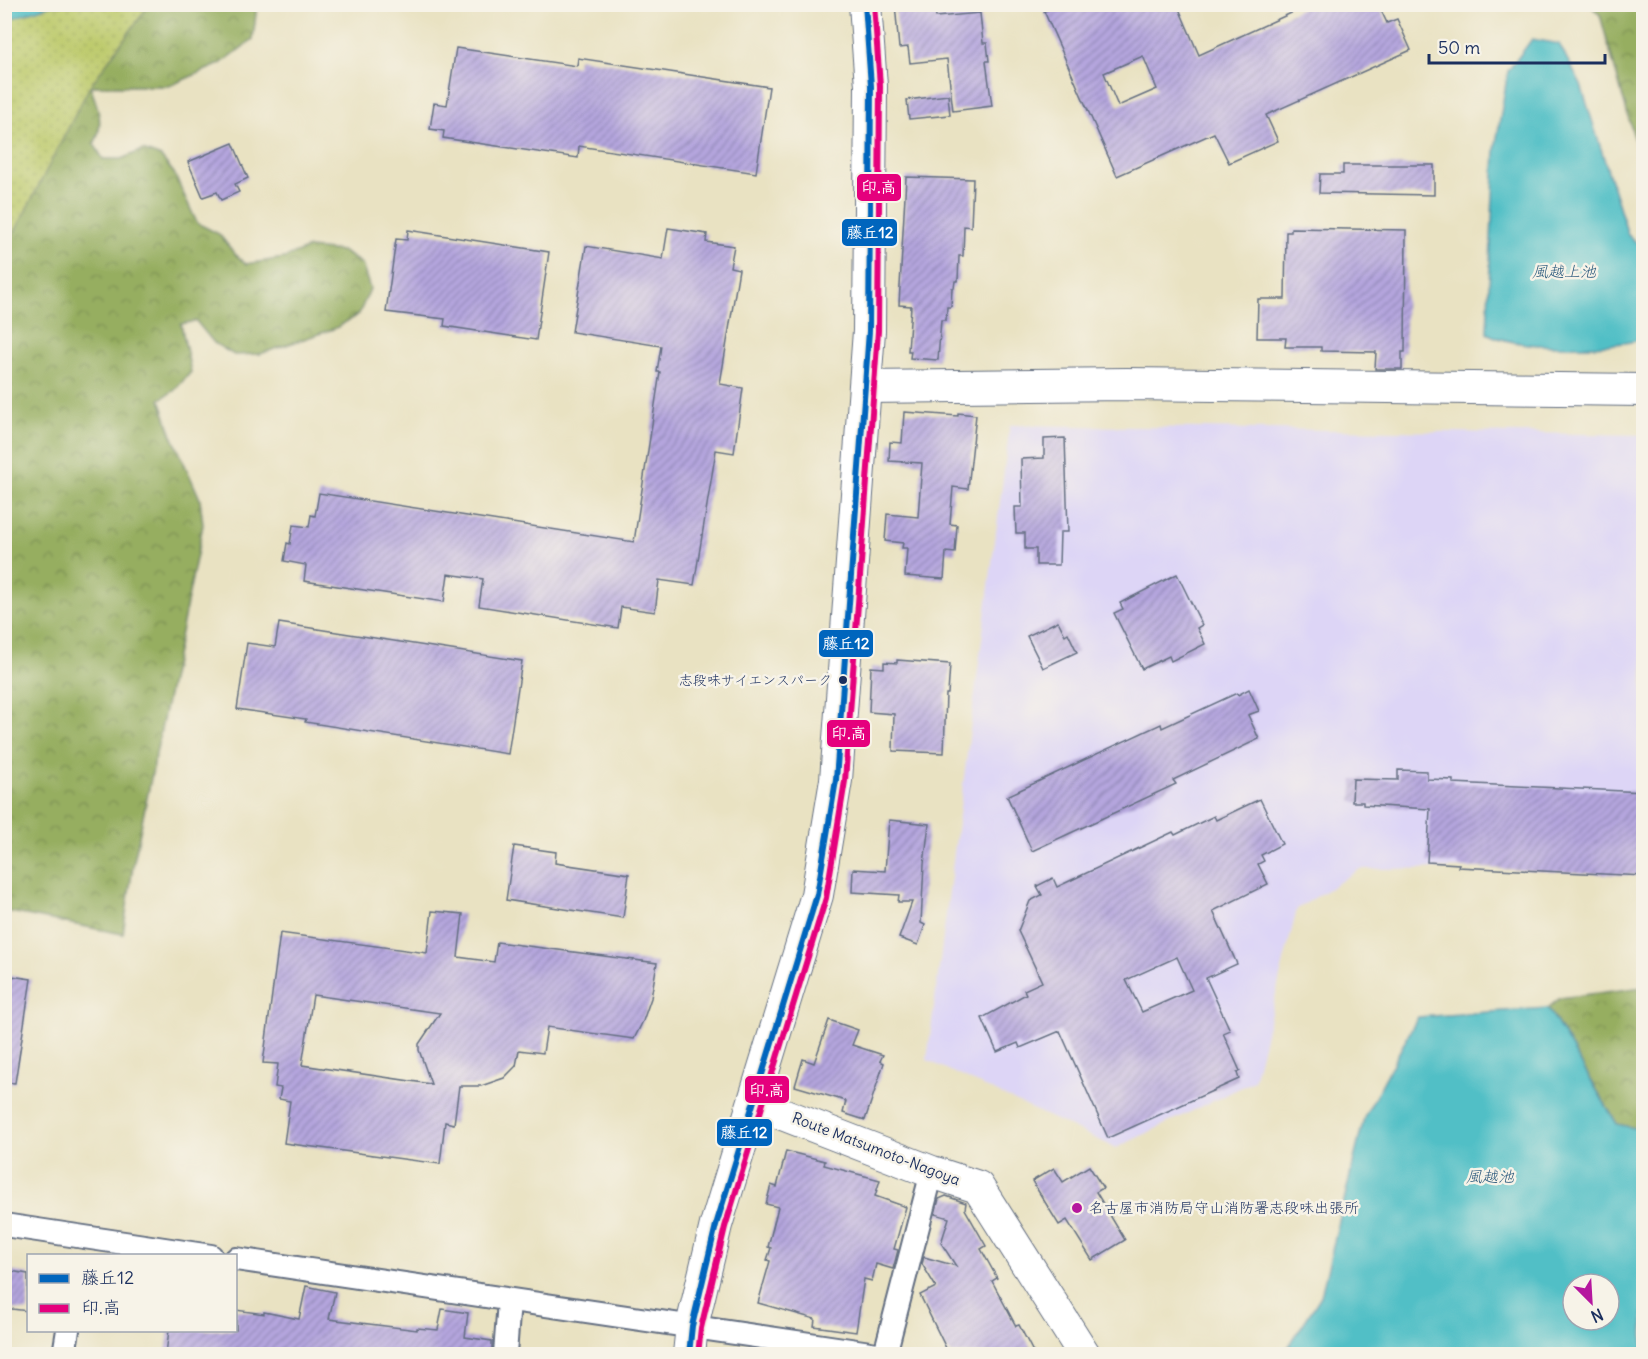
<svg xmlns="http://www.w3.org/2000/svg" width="1648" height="1359" viewBox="0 0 1648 1359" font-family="Delius,'Klee One',sans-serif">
	<defs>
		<pattern id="forest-crowns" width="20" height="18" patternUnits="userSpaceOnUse" patternTransform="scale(1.5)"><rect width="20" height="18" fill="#96ae60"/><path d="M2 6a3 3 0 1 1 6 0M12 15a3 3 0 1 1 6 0" fill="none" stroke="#7a8e52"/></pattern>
		<pattern id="park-dots" width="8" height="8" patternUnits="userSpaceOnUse" patternTransform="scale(1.5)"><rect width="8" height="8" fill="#bdca6c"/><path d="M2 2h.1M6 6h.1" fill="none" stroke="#a2ae60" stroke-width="1.8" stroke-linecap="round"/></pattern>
		<pattern id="building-hatch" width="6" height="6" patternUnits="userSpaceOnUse" patternTransform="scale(1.5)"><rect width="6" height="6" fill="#b5a6de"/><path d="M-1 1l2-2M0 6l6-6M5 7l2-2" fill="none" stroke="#9288b7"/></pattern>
	</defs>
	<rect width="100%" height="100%" fill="#f7f3e8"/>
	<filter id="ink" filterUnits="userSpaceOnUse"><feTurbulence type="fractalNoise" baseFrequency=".0167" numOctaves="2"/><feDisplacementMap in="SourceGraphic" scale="12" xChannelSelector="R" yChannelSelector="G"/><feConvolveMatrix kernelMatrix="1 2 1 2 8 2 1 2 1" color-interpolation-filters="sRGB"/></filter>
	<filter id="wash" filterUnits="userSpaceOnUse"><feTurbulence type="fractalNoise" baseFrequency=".008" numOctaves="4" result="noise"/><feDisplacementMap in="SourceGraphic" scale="24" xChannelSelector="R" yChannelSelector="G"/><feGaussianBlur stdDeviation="1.35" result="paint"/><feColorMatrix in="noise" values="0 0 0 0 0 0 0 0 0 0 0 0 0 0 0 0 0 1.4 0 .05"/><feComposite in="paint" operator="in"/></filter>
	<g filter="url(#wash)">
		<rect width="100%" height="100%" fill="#e9e2c2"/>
		<!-- built -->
		<polygon fill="#ddd5f6" points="1010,425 1643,435 1643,867 1360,869 1297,909 1254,1081 1116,1148 927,1060"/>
		<!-- forest -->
		<g fill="url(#forest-crowns)" stroke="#586e5f" stroke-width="1.5">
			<path d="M51 5H257L253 39 220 64 169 86H90C98 107 105 124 94 144L103 159H121L143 150 161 157 174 173 197 223 219 234 234 253 246 264 285 258 308 248 342 251 362 264 370 289 359 314 336 328 260 354 234 355 214 343 196 321 181 324 191 372 174 391 160 399 171 433 200 499 203 525 133 866 123 934 5 911 4 21Z"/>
			<polygon points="1590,5 1643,5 1643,170 1600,15"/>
			<polygon points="1643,987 1643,1130 1617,1124 1548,1008 1560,998"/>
		</g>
		<!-- park -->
		<polygon fill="url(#park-dots)" stroke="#6c7c65" stroke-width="1.5" points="5,5 149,5 90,86 5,251"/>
		<!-- water -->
		<g fill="#51bfc6" stroke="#367792" stroke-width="1.5" fill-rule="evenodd">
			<polygon points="5,4 51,4 51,5 5,21"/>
			<path d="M1532 39 1559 44 1581 85 1628 235 1643 248V339C1612 349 1515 350 1487 333L1495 150 1508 71Z"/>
			<path d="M1548 1008 1617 1124 1643 1130V1354H1284L1321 1296 1364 1118 1418 1017ZM1573 1284H1609V1320H1573Z"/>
		</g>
		<g id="blocks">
			<!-- building -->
			<g fill="url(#building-hatch)" fill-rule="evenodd">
				<polygon points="895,4 935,6 936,17 980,13 983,43 987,43 989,61 986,61 992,106 953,111 947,59 910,63 908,47 899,48"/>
				<path d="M1058 4H1177L1199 55 1311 4H1378L1387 23 1397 19 1411 50 1266 115 1278 141 1229 163 1214 133 1117 176 1044 11ZM1143 56 1157 89 1118 106 1104 73Z"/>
				<polygon points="456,48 577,66 578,58 769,87 756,173 579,146 578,158 443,138 444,131 430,129 434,103 447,105"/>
				<polygon points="948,95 950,115 909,119 907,100"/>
				<polygon points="233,143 248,178 235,184 239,192 221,200 217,192 203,197 188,162"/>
				<polygon points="1343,165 1434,165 1434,195 1319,193 1320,174 1343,174"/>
				<polygon points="906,177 973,179 971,227 964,226 963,256 959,256 958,281 955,281 954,288 952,288 951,307 947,307 946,320 941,320 938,360 910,358 911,351 908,351 911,306 899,305"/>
				<polygon points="668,228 707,234 706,242 734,246 730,267 739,269 720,384 743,388 734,453 716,450 694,585 659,580 655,612 621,607 618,628 479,606 483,579 448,574 444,602 304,581 306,565 284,561 287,543 290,544 293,525 309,527 311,515 315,516 319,493 634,542 660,372 657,372 661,346 572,332 586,246 663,259"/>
				<polygon points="1291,228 1406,230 1405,352 1402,352 1402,369 1375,369 1376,352 1321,351 1321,347 1285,347 1286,338 1257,338 1258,299 1285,299 1286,232 1291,232"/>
				<polygon points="408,230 549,252 536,340 444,326 445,319 386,312 396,239 407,240"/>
				<polygon points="904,412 958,416 958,413 976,415 968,489 953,487 950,524 957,525 955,553 946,552 944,579 905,576 907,548 902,548 903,543 885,541 887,514 918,517 922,463 889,461 890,442 902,443"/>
				<polygon points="1065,438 1068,532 1060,532 1059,565 1036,565 1036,549 1025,549 1025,533 1016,533 1015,507 1022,507 1021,459 1044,458 1044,439"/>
				<polygon points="1177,574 1202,625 1197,628 1205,644 1171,661 1169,656 1142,669 1114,613 1123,609 1120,603"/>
				<polygon points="1058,621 1065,635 1068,633 1077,652 1043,668 1027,636"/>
				<polygon points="279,623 522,661 508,754 305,722 306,719 237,709 247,643 275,647"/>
				<polygon points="897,660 950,664 948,694 946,694 944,753 893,751 894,714 869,712 871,667 884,668 884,662 897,663"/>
				<polygon points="1249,689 1259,711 1248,715 1259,739 1173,780 1176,784 1032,851 1007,796 1161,724 1162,728 1237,693 1238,695"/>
				<polygon points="1398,770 1427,771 1427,779 1453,780 1453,783 1644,792 1644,876 1458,867 1459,864 1427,862 1430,809 1363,805 1363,802 1352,802 1353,779 1398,780"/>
				<path d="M1260 799 1282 844 1261 855 1264 861 1258 864 1268 884 1213 911 1237 964 1206 978 1230 1030 1223 1033 1240 1071 1237 1073 1239 1079 1108 1138 1060 1031 1020 1048 1018 1043 997 1052 982 1018 1026 994 1024 990 1042 982 1018 931 1030 901 1042 895 1037 886 1053 878 1057 887 1173 832 1175 835 1214 816 1216 820ZM1177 957 1192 990 1142 1012 1126 980Z"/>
				<polygon points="889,820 929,824 924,864 921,923 925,925 918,945 899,938 912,902 898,902 899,895 852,892 853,869 885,871"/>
				<polygon points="514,846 556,852 555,863 629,874 623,918 506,900"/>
				<path d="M432 911 463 914 458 957 494 962 497 942 657 963 651 998 643 1021 634 1039 547 1027 543 1053 519 1050 516 1066 504 1078 481 1086H459L454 1124 445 1122 440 1164 284 1143 290 1101 279 1099 281 1088 275 1087 278 1064 263 1063 280 933 427 953ZM313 995 440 1013 419 1044V1050L431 1084 302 1065Z"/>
				<polygon points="4,975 31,979 15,1083 4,1082"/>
				<polygon points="829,1020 858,1030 852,1045 883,1055 880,1061 884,1063 865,1120 843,1113 846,1101 795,1086 803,1059 814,1063"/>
				<polygon points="786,1151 825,1161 824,1165 880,1180 875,1196 906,1207 894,1249 898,1250 893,1269 876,1264 872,1281 864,1279 856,1332 814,1326 815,1319 758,1303 770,1261 767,1260 771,1248 768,1247 778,1207 766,1204 771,1185 777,1187"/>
				<polygon points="1089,1166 1103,1188 1096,1192 1125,1240 1092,1260 1067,1220 1059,1225 1032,1181 1054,1168 1063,1182"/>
				<polygon points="946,1196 966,1203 965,1209 986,1246 981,1249 997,1278 992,1281 1016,1326 1019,1325 1034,1354 952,1354 946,1348 920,1295 936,1287 922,1264 924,1257 956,1266 941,1243 949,1218 935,1214 939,1199"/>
				<polygon points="4,1270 28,1274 28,1311 4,1308"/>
				<polygon points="306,1286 335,1292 329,1319 417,1330 417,1328 438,1330 442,1309 468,1313 465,1337 492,1341 492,1354 166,1354 169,1330 236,1330 236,1310 264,1314 264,1312 299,1319"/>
			</g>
		</g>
	</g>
	<g filter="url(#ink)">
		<use href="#blocks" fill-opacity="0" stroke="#636e81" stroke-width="1.5"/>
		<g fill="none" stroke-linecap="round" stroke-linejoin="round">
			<defs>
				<g id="street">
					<polyline points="4,1225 211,1256"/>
					<polyline points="236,1259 877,1354"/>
					<polyline points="64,1354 68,1330"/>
					<polyline points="505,1354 509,1301"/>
					<polyline points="885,1354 932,1172"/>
				</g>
				<g id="secondary">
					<polyline points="866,387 1127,384 1644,390"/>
					<polyline points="754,1103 932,1172 978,1187 1084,1354"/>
					<polyline points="689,1354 692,1326 716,1225 817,895 836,780 869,331 871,86 865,4"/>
				</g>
			</defs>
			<!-- street casing -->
			<use href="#street" stroke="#636e81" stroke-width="26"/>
			<!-- secondary casing -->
			<use href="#secondary" stroke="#636e81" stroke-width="34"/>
			<!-- street -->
			<use href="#street" stroke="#fff" stroke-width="22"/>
			<!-- secondary -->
			<use href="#secondary" stroke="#fff" stroke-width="32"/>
			<defs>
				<polyline id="bus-1" points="689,1354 692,1326 716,1225 817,895 836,780 869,331 871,86 865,4"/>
				<polyline id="bus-2" points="698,1354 701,1328 725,1227 826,898 845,781 878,331 880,86 874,4"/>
			</defs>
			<!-- bus-1 casing -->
			<use href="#bus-1" stroke="#f7f3e8" stroke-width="10"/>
			<!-- bus-2 casing -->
			<use href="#bus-2" stroke="#f7f3e8" stroke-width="10"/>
			<!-- bus-1 -->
			<use href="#bus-1" stroke="#0065bd" stroke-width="6"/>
			<!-- bus-2 -->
			<use href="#bus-2" stroke="#e5007d" stroke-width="6"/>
		</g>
	</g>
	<!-- markers -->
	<circle fill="#1b2f5e" stroke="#f7f3e8" stroke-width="2" cx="843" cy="680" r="5"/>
	<circle fill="#b5179e" stroke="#f7f3e8" stroke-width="2" cx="1077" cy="1208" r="6"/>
	<g text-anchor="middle" stroke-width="5" stroke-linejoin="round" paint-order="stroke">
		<!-- bus labels -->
		<g font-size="14" fill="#1b2f5e" stroke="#f7f3e8" text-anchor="end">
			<text x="832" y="685">志段味サイエンスパーク</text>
		</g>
		<!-- street labels -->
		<g font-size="15" fill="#1b2f5e" stroke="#f7f3e8">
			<text transform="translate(876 1149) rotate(21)" y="5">Route Matsumoto-Nagoya</text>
		</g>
		<!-- poi labels -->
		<g font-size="15" fill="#1b2f5e" stroke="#f7f3e8" text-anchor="start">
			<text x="1089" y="1213">名古屋市消防局守山消防署志段味出張所</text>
		</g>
		<!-- water labels -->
		<g font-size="16" font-style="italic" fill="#2b5a7d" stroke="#f7f3e8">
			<text x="1564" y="277">風越上池</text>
			<text x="1490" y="1182">風越池</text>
		</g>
	</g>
	<g stroke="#f7f3e8" stroke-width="2">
		<rect x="856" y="173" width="46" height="29" rx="6" fill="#e5007d"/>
		<rect x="841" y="218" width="57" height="29" rx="6" fill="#0065bd"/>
		<rect x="818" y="629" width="56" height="29" rx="6" fill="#0065bd"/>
		<rect x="826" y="719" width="45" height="29" rx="6" fill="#e5007d"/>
		<rect x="744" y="1075" width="46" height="29" rx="6" fill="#e5007d"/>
		<rect x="716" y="1118" width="57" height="29" rx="6" fill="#0065bd"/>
	</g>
	<g font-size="16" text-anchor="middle" font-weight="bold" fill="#fff">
		<text x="879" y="193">印.高</text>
		<text x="870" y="238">藤丘12</text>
		<text x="846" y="649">藤丘12</text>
		<text x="849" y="739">印.高</text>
		<text x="767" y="1096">印.高</text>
		<text x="744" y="1138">藤丘12</text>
	</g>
	<!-- margin -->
	<rect width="1648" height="1359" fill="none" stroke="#f7f3e8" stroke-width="24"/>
	<!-- legend -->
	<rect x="27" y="1254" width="210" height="78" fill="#f7f3e8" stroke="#9fa5b1" stroke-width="1.5"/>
	<rect x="39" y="1274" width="30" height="9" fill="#0065bd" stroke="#9fa5b1" stroke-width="1.5"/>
	<text x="81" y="1284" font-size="18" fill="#1b2f5e">藤丘12</text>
	<rect x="39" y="1304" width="30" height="9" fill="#e5007d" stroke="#9fa5b1" stroke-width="1.5"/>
	<text x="81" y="1314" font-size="18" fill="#1b2f5e">印.高</text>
	<!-- north arrow -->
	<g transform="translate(1591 1302) rotate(156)"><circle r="28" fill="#f7f3e8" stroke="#9fa5b1" stroke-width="1.5"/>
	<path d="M0-4.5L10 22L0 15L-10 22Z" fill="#b5179e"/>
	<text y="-9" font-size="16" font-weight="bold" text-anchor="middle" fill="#1b2f5e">N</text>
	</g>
	<!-- scale -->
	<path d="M1429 54v9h176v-9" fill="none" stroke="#1b2f5e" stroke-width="3"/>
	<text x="1438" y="54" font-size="18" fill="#1b2f5e" stroke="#f7f3e8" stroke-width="4.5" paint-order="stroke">50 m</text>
</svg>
